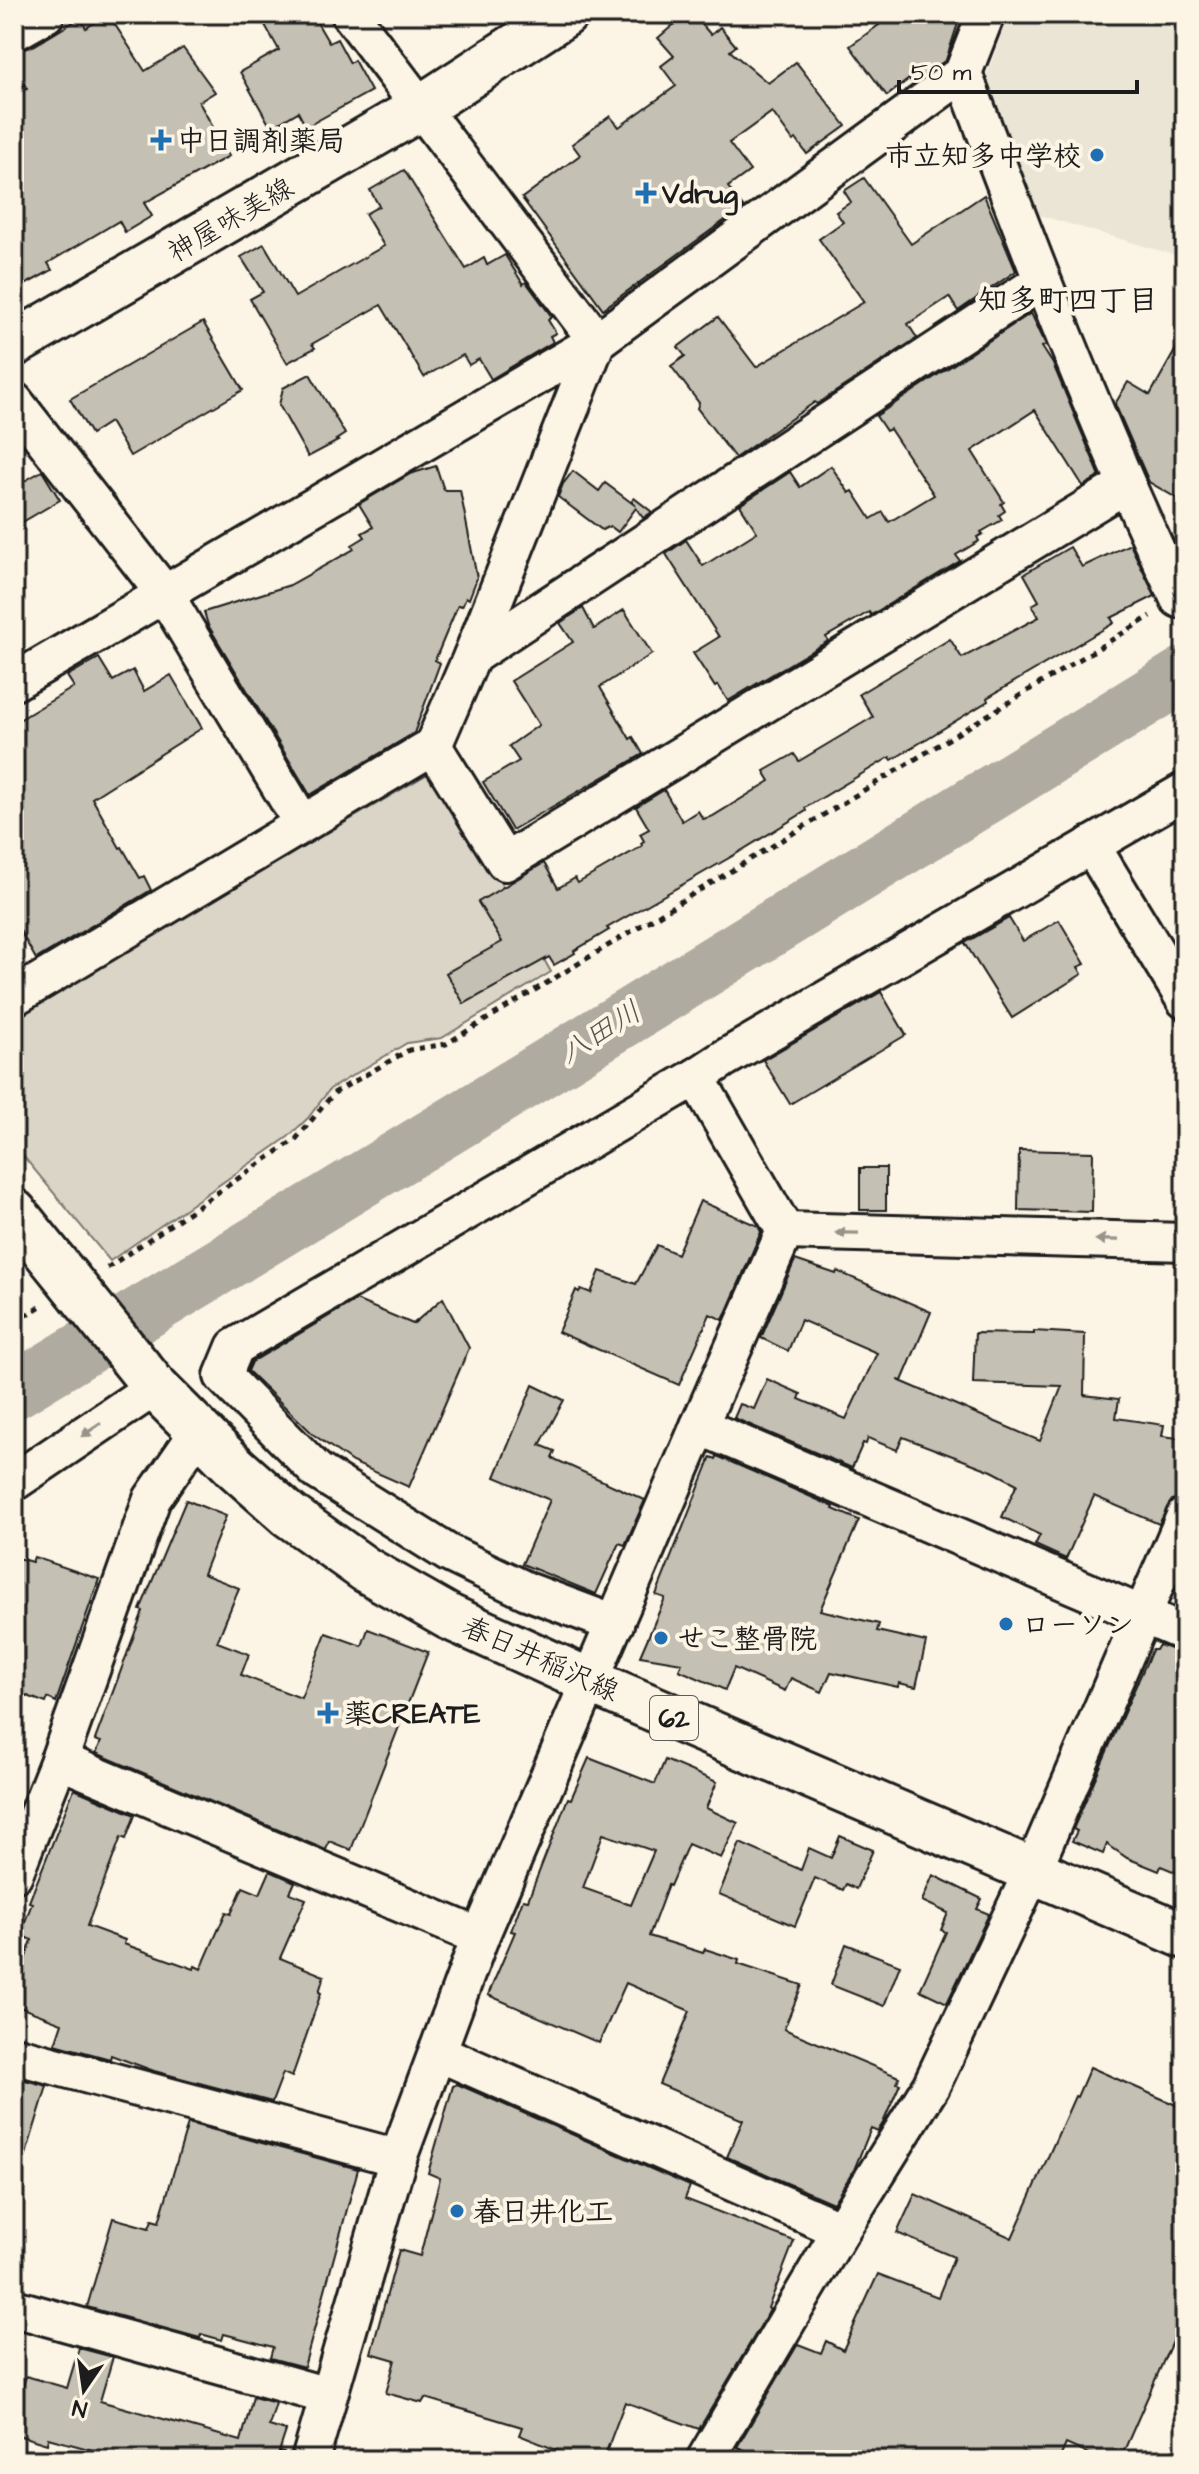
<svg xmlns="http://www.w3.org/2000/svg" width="1199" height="2474" viewBox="0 0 1199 2474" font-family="'Architects Daughter','Klee One',sans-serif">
	<rect width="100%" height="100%" fill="#fcf5e5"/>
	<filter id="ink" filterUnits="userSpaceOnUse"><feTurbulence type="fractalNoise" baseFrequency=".0125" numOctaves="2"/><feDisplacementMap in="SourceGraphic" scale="16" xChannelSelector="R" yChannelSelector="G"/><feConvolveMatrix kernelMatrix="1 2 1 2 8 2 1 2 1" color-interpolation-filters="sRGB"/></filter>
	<g filter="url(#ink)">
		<!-- built -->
		<polygon fill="#ebe5d6" points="1009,14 1185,14 1185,258 1032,213 987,97 985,79"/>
		<!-- green -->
		<polygon fill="#dbd5c8" stroke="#7c7872" stroke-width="2" points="426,775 443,779 551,972 442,1038 407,1043 330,1089 308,1118 288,1137 110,1261 14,1145 14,1017"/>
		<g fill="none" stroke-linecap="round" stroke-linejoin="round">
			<!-- river -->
			<polyline stroke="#b0aba1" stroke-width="56" points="14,1391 467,1116 1185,674"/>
		</g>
		<!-- building -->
		<g fill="#c4c0b3" stroke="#1c1c1c" stroke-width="2" fill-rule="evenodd">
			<polygon points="108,14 145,71 183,48 215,92 199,102 229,156 144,203 152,216 125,232 119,221 48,263 52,270 14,291 14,97 27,89 14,67 14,53 35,45 80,18 86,28"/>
			<polygon points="286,14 312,14 329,43 337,39 350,63 354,60 371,91 306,127 298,112 274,126 272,122 269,124 240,72 279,50 265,25"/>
			<polygon points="686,14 693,14 711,35 720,27 736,46 730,51 768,83 796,62 846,126 807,154 796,139 793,141 772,112 729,143 750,171 728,187 743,207 603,309 522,198 580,155 572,144 610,116 619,127 676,86 661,66 674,56 658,38"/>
			<polygon points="894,14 961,14 946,60 913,83 909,79 887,96 850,46"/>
			<polygon points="404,170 466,269 484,258 487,265 505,255 523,284 526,282 552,317 548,320 556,333 550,336 553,342 491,379 479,359 469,365 463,355 424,377 381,305 312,344 315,348 287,363 250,299 263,292 241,257 264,244 295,297 384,246 365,214 379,206 370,190"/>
			<polygon points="864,178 911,244 984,195 1016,271 958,311 949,297 908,324 917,338 817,404 815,402 735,458 697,408 699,403 671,366 685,356 678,347 718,317 756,367 864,302 819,239 843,222 836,212 851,202 844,191"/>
			<polygon points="1031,313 1046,345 1042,347 1053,364 1100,476 1083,486 1035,410 972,451 1004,502 1001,504 1005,511 999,515 1002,520 981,532 983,534 977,537 979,541 956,555 960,561 871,615 869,612 826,637 828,641 728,701 718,685 715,687 693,653 719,637 666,554 686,540 703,566 757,532 740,505 790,472 800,487 831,466 849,493 853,491 871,519 883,512 889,522 934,495 890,429 886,431 876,416"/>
			<polygon points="203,322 243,390 130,456 110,422 91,434 70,399"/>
			<polygon points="1185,333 1185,503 1149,482 1115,404 1128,382 1150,395"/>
			<polygon points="310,374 345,434 336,440 338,441 308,457 279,405 283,388"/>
			<polygon points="436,466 444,490 460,490 477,578 469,599 466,597 462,606 458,605 435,660 440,663 414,733 310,795 208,625 204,612 290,585 354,549 352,545 365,537 362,533 373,527 359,504 410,474"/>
			<polygon points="42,471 60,500 14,527 14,487"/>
			<polygon points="573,471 599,491 605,483 636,506 632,501 634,498 652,512 643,518 636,508 618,532 610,526 602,530 558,497 563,484"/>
			<polygon points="1130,544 1155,596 1111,618 1114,623 987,698 988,701 892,760 890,757 805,808 806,811 736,854 607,928 609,930 574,951 575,953 554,965 549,957 464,1004 446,973 502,942 478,902 544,863 558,888 575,878 578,883 642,846 641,843 644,841 640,834 649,829 636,807 664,790 682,821 698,811 703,819 713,816 770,781 764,771 794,754 799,761 873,717 859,694 950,639 962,658 1039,617 1032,605 1039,601 1024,574 1070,547 1082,567"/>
			<polygon points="583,608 594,629 624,610 652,654 600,687 630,739 633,737 643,754 512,830 483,782 519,761 509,746 539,725 511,681 573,642 560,623"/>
			<polygon points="99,658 113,681 133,670 144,691 171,675 202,728 92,798 120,848 122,847 140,878 144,876 151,890 36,959 14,920 14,723 74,687 67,676"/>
			<polygon points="1009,918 1023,941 1059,920 1085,964 1078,967 1082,974 1012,1018 965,943"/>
			<polygon points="881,992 906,1035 790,1104 763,1060"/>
			<polygon points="1019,1150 1093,1152 1092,1212 1018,1210"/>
			<rect x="860" y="1168" width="26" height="42"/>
			<polygon points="700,1201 758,1226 761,1232 723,1320 710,1314 679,1385 558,1332 576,1290 579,1292 581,1289 591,1293 600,1271 636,1284 657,1245 677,1254"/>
			<polygon points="795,1260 836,1274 837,1271 931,1312 902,1381 898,1380 1040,1441 1062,1386 973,1383 975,1333 1034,1334 1034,1331 1085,1334 1084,1395 1119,1399 1116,1418 1164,1425 1162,1436 1185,1439 1185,1495 1172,1500 1159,1524 1094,1496 1066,1559 1035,1545 1040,1535 1002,1517 1017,1484 992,1471 903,1437 897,1450 868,1438 866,1444 863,1443 852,1468 734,1418 740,1404 754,1409 767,1379 801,1394 799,1399 846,1419 877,1353 801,1320 788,1351 761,1338"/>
			<polygon points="443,1298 469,1348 409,1487 352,1462 314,1435 248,1371 252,1362 356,1300 413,1324"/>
			<polygon points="533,1385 564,1400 540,1445 555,1451 552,1458 645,1500 625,1545 619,1543 596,1594 522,1564 550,1500 495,1477"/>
			<polygon points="717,1456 834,1507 833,1509 859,1520 820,1610 879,1624 877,1631 926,1642 916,1687 899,1683 898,1687 831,1672 822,1692 791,1678 785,1691 734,1668 725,1690 679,1670 682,1663 640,1656 665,1598 656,1595 711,1457 716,1459"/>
			<polygon points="186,1500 226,1516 203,1574 239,1588 217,1642 249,1654 241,1675 301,1698 326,1633 362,1646 368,1629 428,1652 351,1850 329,1841 326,1850 96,1753 101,1742 95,1740 143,1611 140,1610"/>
			<polygon points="14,1557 32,1562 34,1557 99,1579 56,1702 48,1698 46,1703 14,1691"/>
			<polygon points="1159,1645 1185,1654 1185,1661 1175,1683 1185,1687 1185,1876 1161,1866 1159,1871 1127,1858 1107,1844 1103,1854 1072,1841 1077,1831 1073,1829 1125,1710 1152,1650 1156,1650"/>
			<path d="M589 1758 655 1784 665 1760 717 1782 706 1808 738 1823 721 1858 688 1844 670 1886 668 1885 649 1936 703 1953 705 1949 739 1960 738 1964 802 1985 784 2029 899 2077 897 2083 900 2084 883 2123 878 2131 871 2128 854 2170 833 2203 727 2157 743 2120 659 2084 690 2011 626 1983 599 2043 488 1995 515 1932 511 1931 523 1899 528 1900 568 1798 571 1799ZM603 1834 654 1851 631 1905 583 1888Z"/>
			<polygon points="74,1789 135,1815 126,1839 121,1837 87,1926 125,1940 124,1944 194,1969 195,1966 201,1969 226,1912 231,1914 243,1887 260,1894 270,1871 295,1882 290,1893 306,1899 280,1958 324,1976 319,1992 321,1993 292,2077 283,2073 272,2102 154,2071 111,2055 110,2059 55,2044 62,2023 14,2005 14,1990 32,1940 20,1935 32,1903 29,1902"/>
			<polygon points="840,1836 873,1850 856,1889 846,1884 843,1890 815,1878 795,1926 719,1894 740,1843 801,1870 809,1848 831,1858"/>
			<polygon points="933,1875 982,1899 977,1909 989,1914 947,2003 920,1990 946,1932 941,1930 948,1913 922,1901"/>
			<polygon points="846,1944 900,1965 884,2006 831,1985"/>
			<polygon points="1090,2067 1185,2109 1185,2312 1120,2460 1102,2460 1066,2444 1059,2460 769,2460 737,2447 798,2344 821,2353 826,2341 843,2350 878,2274 938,2297 954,2257 897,2233 915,2194 1012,2238 1075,2096 1077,2097"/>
			<polygon points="14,2077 47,2086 20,2174 14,2173"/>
			<polygon points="457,2084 690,2186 685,2199 794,2241 768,2308 770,2310 699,2429 625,2402 603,2460 555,2460 559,2451 519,2435 522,2427 425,2398 422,2403 386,2393 395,2360 371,2353 399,2250 420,2256 440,2178 428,2173 453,2086"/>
			<polygon points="188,2123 358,2169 304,2367 270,2358 273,2347 224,2334 222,2340 201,2334 200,2338 87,2307 113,2218 149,2228 152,2220 159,2222"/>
			<polygon points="79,2348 113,2357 100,2401 241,2441 253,2397 276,2403 269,2426 286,2431 279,2452 284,2453 283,2460 129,2460 48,2438 47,2444 14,2434 14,2401 18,2402 26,2376 67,2388"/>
		</g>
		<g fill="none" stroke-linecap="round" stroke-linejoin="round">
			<defs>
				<g id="minor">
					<polyline points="14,32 46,14"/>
					<path d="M963 73C1030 251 1097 427 1179 599"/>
					<polyline points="14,401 164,593 302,823"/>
					<polyline points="472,656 1042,281"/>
					<polyline points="14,682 597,341 963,73 986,14"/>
					<polyline points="433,746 505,862 1125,485"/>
					<polyline points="1091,845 1185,1000"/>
					<polyline points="14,997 433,746 472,656 597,341 350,14"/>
					<polyline points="696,1077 785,1231"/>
					<polyline points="785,1231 1185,1242"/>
					<polyline points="699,1426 1185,1633"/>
					<polyline points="14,1482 155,1387"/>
					<polyline points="615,1624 527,1591 448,1553 317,1471 223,1376 235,1347 696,1077 725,1058 1185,791"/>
					<polyline points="59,1760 480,1937"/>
					<polyline points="14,1874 59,1760 152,1499 188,1447 203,1433"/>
					<polyline points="437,2052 841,2230"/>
					<polyline points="14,2055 398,2158"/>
					<polyline points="14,2308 328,2396"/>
					<polyline points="310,2460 398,2158 480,1937 699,1426 785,1231"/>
					<polyline points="705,2460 841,2230 931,2086 1033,1870 1185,1516"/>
				</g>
				<g id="major">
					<polyline points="14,344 420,108 565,14"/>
					<polyline points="14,1212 155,1387 236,1468 289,1515 366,1570 449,1617 589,1681 1185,1936"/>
				</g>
			</defs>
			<!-- minor casing -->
			<use href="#minor" stroke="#1c1c1c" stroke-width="42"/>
			<!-- major casing -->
			<use href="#major" stroke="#1c1c1c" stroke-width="50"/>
			<!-- path -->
			<g stroke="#1c1c1c" stroke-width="5" stroke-dasharray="6 6" stroke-linecap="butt">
				<polyline points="107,1268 296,1139 334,1093 409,1050 446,1044 1151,616"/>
				<polyline points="14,1322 41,1306"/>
			</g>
			<!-- minor -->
			<use href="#minor" stroke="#fcf5e5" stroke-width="36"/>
			<!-- major -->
			<use href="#major" stroke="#fcf5e5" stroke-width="44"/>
		</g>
		<!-- one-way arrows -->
		<defs><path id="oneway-solid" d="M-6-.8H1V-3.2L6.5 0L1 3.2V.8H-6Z" transform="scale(2)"/></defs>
		<g fill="#97938b">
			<use href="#oneway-solid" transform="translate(847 1233) rotate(-179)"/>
			<use href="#oneway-solid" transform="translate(1107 1240) rotate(-179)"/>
			<use href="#oneway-solid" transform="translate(91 1430) rotate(146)"/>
		</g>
	</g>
	<!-- markers -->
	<g fill="#1f6fb2" stroke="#fcf5e5" stroke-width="3">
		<path d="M157 128h8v8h8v8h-8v8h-8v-8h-8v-8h8z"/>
		<circle cx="1097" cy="155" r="8"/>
		<path d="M642 181h8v8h8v8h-8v8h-8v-8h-8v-8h8z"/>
		<circle cx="1006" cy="1624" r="8"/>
		<circle cx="661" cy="1638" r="8"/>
		<path d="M324 1701h8v8h8v8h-8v8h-8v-8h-8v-8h8z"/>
		<circle cx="457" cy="2211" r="8"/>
	</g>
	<g text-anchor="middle" stroke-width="8" stroke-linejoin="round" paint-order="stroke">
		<!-- shield labels -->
		<rect fill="#fcf5e5" stroke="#5f5d58" stroke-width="2" x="650" y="1696" width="48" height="44" rx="6"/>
		<g font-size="26" font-weight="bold" fill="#1c1c1c">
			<text x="674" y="1727">62</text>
		</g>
		<!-- poi labels -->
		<g font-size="28" font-weight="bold" fill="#1c1c1c" stroke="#fcf5e5" text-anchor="start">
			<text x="177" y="150">中日調剤薬局</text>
			<text x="1081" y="165" text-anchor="end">市立知多中学校</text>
			<text x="662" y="203">Vdrug</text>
			<text x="1022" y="1634">ローソン</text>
			<text x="677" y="1648">せこ整骨院</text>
			<text x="344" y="1723">薬CREATE</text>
			<text x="473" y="2221">春日井化工</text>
		</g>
		<!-- street labels -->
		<g font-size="28" fill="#1c1c1c" stroke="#fcf5e5">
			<text transform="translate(230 219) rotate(-30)" y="10">神屋味美線</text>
			<text transform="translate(541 1658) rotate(24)" y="10">春日井稲沢線</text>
		</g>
		<!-- neighbourhood labels -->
		<g font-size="30" font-weight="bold" fill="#1c1c1c" stroke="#fcf5e5">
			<text x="1068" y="310">知多町四丁目</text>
		</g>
		<!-- water labels -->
		<g font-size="30" font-style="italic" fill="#575551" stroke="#fcf5e5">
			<text transform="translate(600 1032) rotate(-32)" y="10">八田川</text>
		</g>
	</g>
	<!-- margin -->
	<rect width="1199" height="2474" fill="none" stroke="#fcf5e5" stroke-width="48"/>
	<rect x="24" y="24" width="1151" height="2426" fill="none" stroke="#1c1c1c" stroke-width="3" filter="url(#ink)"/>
	<!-- north arrow -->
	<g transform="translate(84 2390) rotate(193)" stroke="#fcf5e5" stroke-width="6" paint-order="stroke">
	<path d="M0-6L14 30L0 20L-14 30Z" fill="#1c1c1c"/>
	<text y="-12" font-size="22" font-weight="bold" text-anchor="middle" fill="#1c1c1c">N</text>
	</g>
	<!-- scale -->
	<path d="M899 80v12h238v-12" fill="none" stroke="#1c1c1c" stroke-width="4"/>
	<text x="911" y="80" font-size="24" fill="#1c1c1c" stroke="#fcf5e5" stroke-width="6" paint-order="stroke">50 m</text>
</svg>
